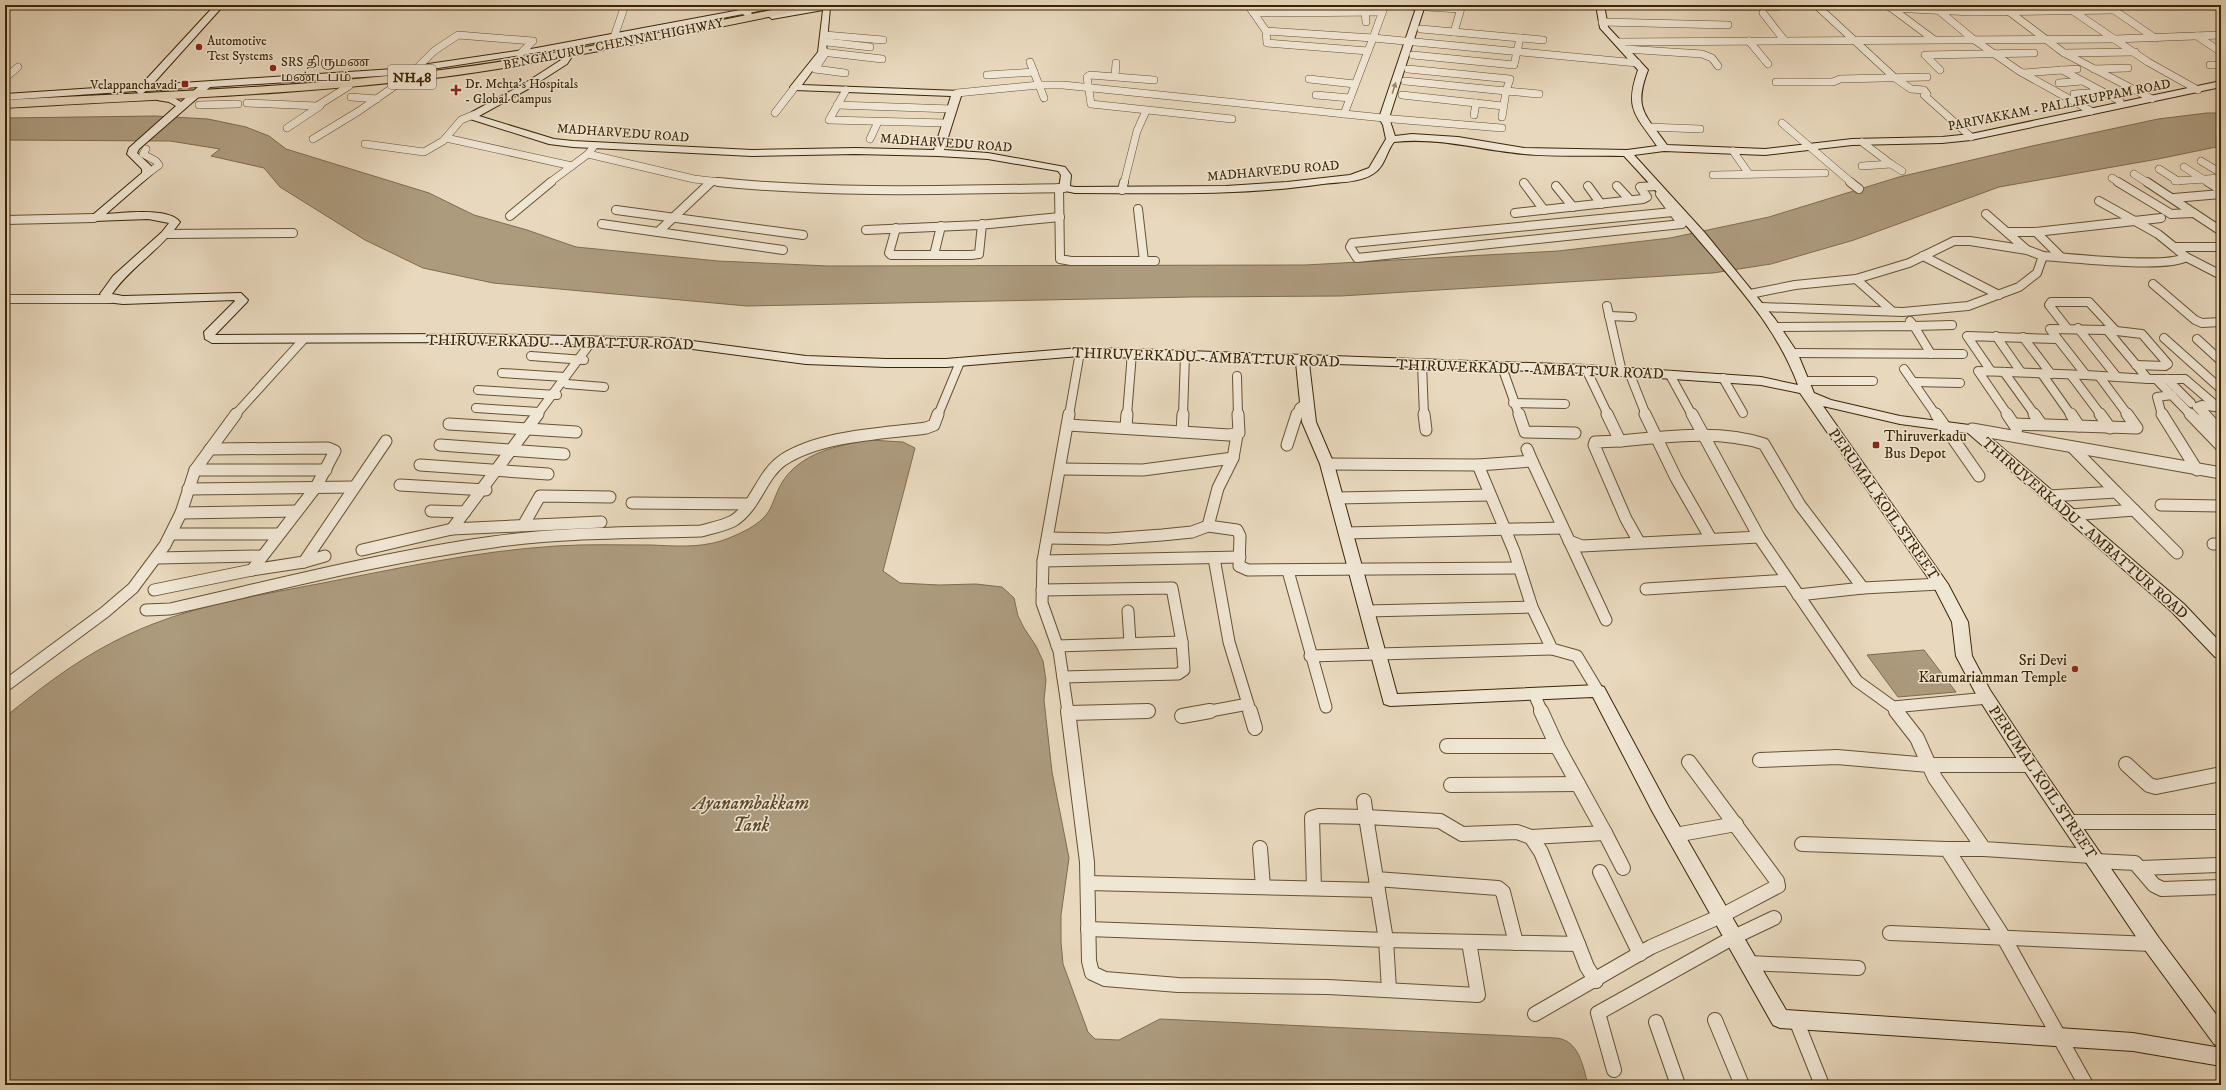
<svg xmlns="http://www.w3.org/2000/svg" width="2226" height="1090" viewBox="0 0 2226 1090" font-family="'IM FELL DW Pica','Noto Serif Tamil',serif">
	<rect width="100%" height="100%" fill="#e8d8bd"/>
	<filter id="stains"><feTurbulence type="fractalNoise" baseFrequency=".005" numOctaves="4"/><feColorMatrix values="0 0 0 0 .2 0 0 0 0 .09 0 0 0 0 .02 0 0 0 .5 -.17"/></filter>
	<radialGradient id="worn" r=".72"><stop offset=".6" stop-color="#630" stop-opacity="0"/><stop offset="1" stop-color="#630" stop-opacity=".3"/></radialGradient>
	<!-- water -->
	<g fill="#ad9b7e" stroke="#7f6c4d">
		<polygon points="2207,113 2221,113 2221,146 2158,159 1999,187 1854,240 1771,264 1713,273 1341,296 1191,297 747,306 493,283 423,268 365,240 280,187 264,168 211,156 220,149 170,141 5,140 5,118 155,116 208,119 246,127 269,136 286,149 429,193 474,215 527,230 576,247 718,261 828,266 1305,265 1558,251 1670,238 1769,217 1899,177 2032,146 2158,119"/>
		<path d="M869 440 903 442 915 448 883 571 900 583 939 585 976 584 1002 587 1014 598 1018 616 1024 628 1036 646 1043 661 1046 680 1044 700 1052 772 1069 858 1061 915V942L1063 964 1088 1032 1095 1039 1119 1040 1160 1019 1556 1038C1579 1040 1583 1066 1588 1085H5V717C53 678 94 647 153 624 206 603 266 594 323 583 400 568 477 551 556 546 587 544 619 545 651 545 674 546 698 548 721 541 738 535 764 524 771 507 777 493 780 482 791 471 812 450 842 445 869 440Z"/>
		<polygon points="1924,650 1956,692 1898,697 1867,655"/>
	</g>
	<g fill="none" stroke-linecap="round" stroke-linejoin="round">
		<defs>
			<g id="street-far3">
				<polyline points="745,5 744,10 748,14"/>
				<polyline points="1248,5 1266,31 1267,43 1368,51"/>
				<polyline points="1385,5 1373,38 1637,63"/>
				<polyline points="1400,5 1421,7"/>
				<polyline points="1493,5 1498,5"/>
				<polyline points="1717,5 1723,7 1777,7 1777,5"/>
				<polyline points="1816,5 1895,78 1911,89 1924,90 1927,94 1924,95 1971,137"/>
				<polyline points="2108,6 2155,38"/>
				<polyline points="1427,7 1460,9"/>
				<polyline points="1890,7 1933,39"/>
				<polyline points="1891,8 1972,12 2114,10"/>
				<polyline points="1937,9 1973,39 2019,71 2091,111"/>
				<polyline points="2007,10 2064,53 2152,99"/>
				<polyline points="1365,11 1366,22"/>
				<polyline points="2073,11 2148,62 2198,90"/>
				<polyline points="1254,13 1382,12"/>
				<polyline points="1763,13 1784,40"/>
				<polyline points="1602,22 1728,25"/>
				<polyline points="1266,31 1373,38 1344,114"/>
				<polyline points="1454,32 1462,5"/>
				<polyline points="825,35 883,40"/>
				<polyline points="2197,36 2221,52"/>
				<polyline points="1520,38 1543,40"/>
				<polyline points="613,40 625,5"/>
				<polyline points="1749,41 1768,64"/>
				<polyline points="827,42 870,47"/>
				<polyline points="1618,42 2115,39 2221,35"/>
				<polyline points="1625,49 1702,54 1712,58 1718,66"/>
				<polyline points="822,52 882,59"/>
				<polyline points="826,52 815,69 845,73"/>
				<polyline points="2065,53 2135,52"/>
				<polyline points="1413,55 1514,65 1520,38 1421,29"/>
				<polyline points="1030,62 1044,98"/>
				<polyline points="2210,65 2221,65"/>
				<polyline points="416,69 434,51 458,35 533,41 520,54"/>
				<polyline points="2094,69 2128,68"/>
				<polyline points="1940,70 1925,55 2034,53"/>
				<polyline points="2062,70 2120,101"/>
				<polyline points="2023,73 2077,69"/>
				<polyline points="987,75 1034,72"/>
				<polyline points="1115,76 1116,63"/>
				<polyline points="5,78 18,67"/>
				<polyline points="1309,79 1355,84"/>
				<polyline points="1154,80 1090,75 1087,77 1091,104 1232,119"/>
				<polyline points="1405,81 1506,91 1510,79 1408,69"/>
				<polyline points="1776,82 1833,82 1840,79 1927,77"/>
				<polyline points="2059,83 2082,81"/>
				<polyline points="846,90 829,120 946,123"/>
				<polyline points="957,93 1039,85 1063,85 1393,119 1502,128"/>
				<polyline points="2074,94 2102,92"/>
				<polyline points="1316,95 1350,98"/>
				<polyline points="1402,95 1503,106"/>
				<polyline points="351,97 377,99"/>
				<polyline points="247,103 317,106 349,86"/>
				<polyline points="199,105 238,104"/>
				<polyline points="837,105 952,109"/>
				<polyline points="775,113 795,87"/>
				<polyline points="1474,115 1476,103"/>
				<polyline points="1502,117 1506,91 1539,94"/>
				<polyline points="1782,123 1852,183"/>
				<polyline points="1649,127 1700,129"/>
				<polyline points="287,128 320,106"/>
				<polyline points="446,138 572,166"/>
				<polyline points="313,139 359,111 402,81"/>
				<polyline points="870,139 878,122"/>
				<polyline points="1862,142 1891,164 1862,166"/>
				<polyline points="365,144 424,152 443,141 461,120 473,115"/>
				<polyline points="594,146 588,154 694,179 728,183"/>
				<polyline points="1733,151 1749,174"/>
				<polyline points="2201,161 2221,173"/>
				<polyline points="1891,164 1902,171"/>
				<polyline points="2184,167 2209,183"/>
				<polyline points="2159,169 2178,181"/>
				<polyline points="2134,174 2148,183"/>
				<polyline points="1713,175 1825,173"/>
				<polyline points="142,178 159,165 156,161 143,154 146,149"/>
				<polyline points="2112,178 2120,183"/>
				<polyline points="2175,181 2221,178"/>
				<polyline points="549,183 588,154"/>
				<polyline points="1124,183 1137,131 1146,111"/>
			</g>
			<g id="street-far2">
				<path d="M718 182C833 194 949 190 1064 188"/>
				<polyline points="1850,182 1859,189"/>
				<polyline points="2118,182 2171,214 2193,213"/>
				<polyline points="2147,182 2221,231"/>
				<polyline points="2208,182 2221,190"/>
				<polyline points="1524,183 1544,210"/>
				<polyline points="1556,186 1573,207"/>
				<polyline points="1588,186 1601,204"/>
				<polyline points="1617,186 1630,200"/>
				<polyline points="1059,188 1060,259 1071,261 1155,261"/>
				<polyline points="1122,190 1124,182"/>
				<polyline points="1660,194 1682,224 1357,258 1350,247 1352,243 1673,212"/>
				<polyline points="2174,198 2221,194"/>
				<polyline points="2099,201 2158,234 2174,247"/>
				<polyline points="1138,209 1144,261"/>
				<polyline points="616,210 803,235"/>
				<polyline points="1515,213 1643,199 1647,197 1640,187 1655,186"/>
				<polyline points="1986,214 2027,250"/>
				<polyline points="510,216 551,182"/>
				<polyline points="5,220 94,218"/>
				<polyline points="602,224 658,232 711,182"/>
				<polyline points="896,228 889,253 891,255 971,255 979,254 982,224"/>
				<polyline points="866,230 979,225 1060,217"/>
				<polyline points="658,232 783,250"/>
				<polyline points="2008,232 2036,232 2161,218"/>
				<polyline points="2036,232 2061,257"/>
				<polyline points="166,234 293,233"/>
				<polyline points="2221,247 2174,247 2186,257 2221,275"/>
				<polyline points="934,255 941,226"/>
				<polyline points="1923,256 1999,295"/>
				<polyline points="1856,279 1892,311"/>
				<polyline points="2153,284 2195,320 2202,323 2221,322"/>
				<polyline points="1750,294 1795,285 1856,279 1909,263 1954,241 1970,241 2027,250 2043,256"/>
				<polyline points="5,299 110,299"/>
				<polyline points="1607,306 1622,372"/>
				<path d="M1761 307 1903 312 1968 306 2019 287 2037 273 2043 256C2070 258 2168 269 2186 257"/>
				<polyline points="1609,316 1632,317"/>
				<polyline points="1910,321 1914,326 1952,325"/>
				<polyline points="1773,327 1914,326 1931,354"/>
				<polyline points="2067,328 2049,305 2051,302 2089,302 2115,330"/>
				<polyline points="2078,328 2117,377"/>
				<polygon points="2050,329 2107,330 2148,379 2086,375"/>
				<polyline points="2108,330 2142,334 2168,364 2165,366 2136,365"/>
				<polyline points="1996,336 2021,372"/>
				<polyline points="2023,337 2051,374"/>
				<polyline points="2164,338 2221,389"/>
				<polyline points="2197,339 2221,361"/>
				<polyline points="1792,353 1963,354"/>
				<polyline points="531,356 584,360"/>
				<polyline points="1422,364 1424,415"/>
				<polyline points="1502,367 1519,415"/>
				<polyline points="1586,369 1608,415"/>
				<polyline points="1904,369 1936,415"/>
				<polyline points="1991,371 1967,336 2056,339"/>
				<polyline points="1629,372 1646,415"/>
				<polyline points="2004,372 2035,415"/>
				<polyline points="502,373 565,377"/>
				<polyline points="2042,374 2071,415"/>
				<polyline points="1670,375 1692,415"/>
				<polyline points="2071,375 2101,415"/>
				<polyline points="1237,376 1238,415"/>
				<polyline points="2099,376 2128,415"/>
				<polyline points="1723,378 1743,413"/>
				<polyline points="2148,379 2156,379 2191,415"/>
				<polyline points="2156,379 2185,379 2213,403"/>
				<polyline points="2167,379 2191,403"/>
				<polyline points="1804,381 1873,381"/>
				<polyline points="1913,382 1960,383"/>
				<polyline points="567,384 604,387"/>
				<polyline points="478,390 557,395"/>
				<polyline points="1513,403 1565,404"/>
				<polyline points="476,408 539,412"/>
				<polyline points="235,415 303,340"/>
				<polyline points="537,415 592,341"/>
				<polyline points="938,415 960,362"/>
				<polyline points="1069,415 1080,352"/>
				<polyline points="1127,415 1132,353"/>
				<polyline points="1183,415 1185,355"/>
				<polyline points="1297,415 1299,408 1308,401"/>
				<polyline points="2008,415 1978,371 2086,375"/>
				<polyline points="2162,415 2157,397 2172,395"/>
				<polyline points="2205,415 2197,407 2202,405 2221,408"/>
			</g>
			<g id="street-far1">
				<polyline points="538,414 452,529 601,522"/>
				<polyline points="1424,414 1426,430"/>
				<polyline points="1519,414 1525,432 1575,433"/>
				<polyline points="1607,414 1620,441 1595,442 1594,445 1626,519 1639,542"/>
				<polyline points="1645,414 1676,478 1711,539"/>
				<polyline points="1936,414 1979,476"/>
				<polyline points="2007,414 2017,429"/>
				<polyline points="2034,414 2041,424"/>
				<polyline points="2071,414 2079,426"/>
				<polyline points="2100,414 2110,428"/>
				<polyline points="2162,414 2197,470"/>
				<polyline points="2190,414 2221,446"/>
				<polyline points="2204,414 2221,433"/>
				<polyline points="449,424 576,432"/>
				<polyline points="2014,424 2137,428 2127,414"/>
				<polyline points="1068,425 1182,432 1183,414"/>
				<polyline points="1126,427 1127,414"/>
				<polyline points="1972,429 2221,473"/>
				<polyline points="1182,432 1229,435 1239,433 1238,414"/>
				<path d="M1620 441C1666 437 1719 429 1764 444L1800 505 1863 588"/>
				<polyline points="440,445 564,454"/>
				<polyline points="1287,445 1297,414"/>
				<polyline points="2072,447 2116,492"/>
				<polyline points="210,449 328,448 335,451 316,487 252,570"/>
				<polyline points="1527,449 1532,461 1478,465 1514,551 1532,607 1552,649 1577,656 1598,691"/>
				<polyline points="1532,461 1606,620"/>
				<polyline points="1327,464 1478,465"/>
				<polyline points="420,465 548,474"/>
				<polyline points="1060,469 1143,470 1233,458"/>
				<polyline points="195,470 326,470"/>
				<polyline points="400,485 486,490"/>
				<polyline points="188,489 354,487"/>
				<polyline points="2049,496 2116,492 2177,553"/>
				<polyline points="1337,498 1490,495"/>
				<polyline points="632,503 750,504"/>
				<polyline points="2161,505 2221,506"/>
				<polyline points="431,511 465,512"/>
				<polyline points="181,513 297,511"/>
				<polyline points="2071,515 2134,510"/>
				<polyline points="524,524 540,496 610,497"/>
				<polyline points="1208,526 1218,488 1233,458 1237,435"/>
				<polyline points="1346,533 1562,528"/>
				<polyline points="171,534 279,534"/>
				<polyline points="1759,537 1857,681 1893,707 1988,698"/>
				<polyline points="1048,538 1108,539 1162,535 1192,532 1208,526 1237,530 1240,536 1239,566 1248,570 1519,568"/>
				<polyline points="1569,541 1582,546 1759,537 1692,414"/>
				<polyline points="2213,544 2221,544"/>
				<polyline points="362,550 452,529"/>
				<polyline points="157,558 262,556"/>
				<polyline points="1043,561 1240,557"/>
				<polyline points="304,562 386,441"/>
				<polyline points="1288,571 1326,707"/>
				<polyline points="1646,589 1788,580"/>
				<polyline points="154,590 252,570 304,562 325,556"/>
				<polyline points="1042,590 1172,588 1182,642"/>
				<polyline points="1798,595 1863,588 1940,584"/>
				<path d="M146 610 170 609C277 585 384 557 493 542 562 532 632 533 701 531 712 528 723 526 733 521 756 507 761 475 783 460 822 435 882 434 926 428L934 425 938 414"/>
				<polyline points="1128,611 1130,643"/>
				<polyline points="1367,611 1532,607"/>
				<polyline points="1057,646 1182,642 1184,670 1178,674 1063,677"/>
				<polyline points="1310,656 1552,649"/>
				<polyline points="5,686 105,612 133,588 165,545 181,513 195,470 236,414"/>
				<polyline points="1534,694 1542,712"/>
				<polyline points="1248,704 1250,712"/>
				<polyline points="1893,707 1897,712"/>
				<polyline points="1068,712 1059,651 1042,603 1043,561 1069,414"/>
				<polyline points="1115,712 1148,711"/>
				<polyline points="1205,712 1248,704 1229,642 1214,558"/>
			</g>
			<g id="street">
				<polyline points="1068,711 1087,862 1089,961 1092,973 1105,979 1178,985 1328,987 1478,995 1469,942"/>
				<polyline points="1250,711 1255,728"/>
				<polyline points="1896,711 1917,738 1929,765 2030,765"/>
				<polyline points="1069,713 1148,711"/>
				<polyline points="1182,716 1210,711"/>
				<polyline points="1447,746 1557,746"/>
				<polyline points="1760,760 1837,757 1929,765 1935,778 1984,849 2092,856"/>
				<polyline points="2126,764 2149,785 2156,787 2221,774"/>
				<polyline points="1451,785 1578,784"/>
				<polygon points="1366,817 1440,821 1462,834 1517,832 1531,837 1541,852 1578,944 1386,940"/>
				<polyline points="2069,822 2221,822"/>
				<polyline points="1605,833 1623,868"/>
				<polyline points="1675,835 1736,824"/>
				<polyline points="1531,837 1605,833 1557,746 1541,711"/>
				<polyline points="1802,844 1947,849 2004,938 2086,1085"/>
				<polyline points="1260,848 1263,887"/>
				<polyline points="1947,849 1984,849"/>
				<polyline points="2096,861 2135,863 2154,885 2162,889 2221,887"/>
				<polyline points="2141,868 2218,865"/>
				<polyline points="1600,872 1640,954"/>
				<polyline points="1376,879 1498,888 1503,892 1516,943"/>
				<polyline points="1088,883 1378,890"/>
				<polyline points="1314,888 1312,818 1319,816 1366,817 1364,801"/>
				<polyline points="1088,929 1386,940 1389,990"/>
				<polyline points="1890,933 2152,944"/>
				<polyline points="1578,944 1587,967 1596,981"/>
				<polyline points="1749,963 1858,968"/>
				<polyline points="1535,1014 1651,947 1721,916 1778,886 1777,881 1689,762"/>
				<polyline points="1715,1020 1742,1085"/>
				<polyline points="1796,1020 1822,1085"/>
				<polyline points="1656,1022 1678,1085"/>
				<polyline points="1614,1070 1598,1013 1734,937 1774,918"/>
			</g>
			<path id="secondary" d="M215 5H224L152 85 394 69 531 49 767 5H784L780 7 567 48 571 58 567 64 528 89 479 116 554 139 573 141 752 150 856 148 934 150 951 96 795 90 790 87 818 52 823 10 772 19 768 16 817 5H834L830 8 826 52 802 85 960 91 962 93 944 150 988 153 1065 167 1071 175 1070 186 1075 187 1226 186 1287 182 1350 175 1369 168 1386 139 1383 125 1379 118 1417 5H1425L1389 118 1395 136 1412 134 1458 137 1524 148 1627 150 1657 146C1636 115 1624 110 1638 70L1600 28 1596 5H1604L1608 27 1648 70C1633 109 1645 114 1667 145L1765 149 1852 139 1942 137 1971 134 2221 81V87L1971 140 1942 143 1852 145 1765 155 1664 151 1634 155 1705 233 1775 319 1797 352 1814 393 1831 400 1900 416 1977 426 2184 604 2221 643V658L2215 657 2172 612 1968 433 1900 424 1823 406 1948 584 1968 622 1972 656 1990 690 2036 760 2159 938 2221 1021V1047L2214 1044 2145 950 2024 770 1977 696 1956 656 1952 622 1933 585 1800 393 1761 385 1586 373 1309 363 1316 422 1334 464 1397 694 1598 685 1604 687 1669 808 1786 1010 2133 1033 2221 1048V1066L2133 1051 1780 1028 1773 1025 1652 811 1593 697 1390 706 1384 704 1320 464 1302 422 1296 363 1080 356 946 367H886L806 364 670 346 465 342 212 343 205 339 204 332 235 301 234 300 123 304 106 302 100 294 113 276 162 232 169 223 148 219 94 221 89 218 142 173V169L127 154 129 148 176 106 169 102 157 100V96H171L181 102 198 87 146 91 140 95 136 91 5 100V94L141 85ZM559 49 562 58 561 60 522 85 472 112 468 117 470 119 549 144 573 147 752 156 856 154 938 156 988 159 1058 171 1061 175 1059 188 1060 190 1075 193C1158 193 1241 196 1323 184 1339 182 1359 183 1373 174 1385 167 1386 152 1394 142 1439 137 1480 150 1524 154 1557 157 1591 155 1624 156 1655 189 1685 224 1715 259 1748 298 1780 336 1798 385L1761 377 1586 365 1132 349 1080 348 946 359H886L806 356 670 338 465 334 215 335 247 302 248 300 241 293 123 296 112 294C131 266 161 250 180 222 169 207 123 213 106 214L152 174 151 166 137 153 139 149 210 87 394 75Z"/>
			<path id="highway" d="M797 5H820L814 8C691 32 568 60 443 77 298 95 151 99 5 108V100C151 92 297 88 441 70 561 55 679 28 797 5Z"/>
		</defs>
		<!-- street-far3 casing -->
		<use href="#street-far3" stroke="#665232" stroke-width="8"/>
		<!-- street-far2 casing -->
		<use href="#street-far2" stroke="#665232" stroke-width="10"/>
		<!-- street-far1 casing -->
		<use href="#street-far1" stroke="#665232" stroke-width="13"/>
		<!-- street casing -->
		<use href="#street" stroke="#665232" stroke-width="16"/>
		<!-- secondary casing -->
		<use href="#secondary" stroke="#3b2504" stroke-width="2"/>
		<!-- highway casing -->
		<use href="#highway" stroke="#3b2504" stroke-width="2"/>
		<!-- street-far3 -->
		<use href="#street-far3" stroke="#f0e6d4" stroke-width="7"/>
		<!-- street-far2 -->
		<use href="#street-far2" stroke="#f0e6d4" stroke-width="8"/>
		<!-- street-far1 -->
		<use href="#street-far1" stroke="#f0e6d4" stroke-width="11"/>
		<!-- street -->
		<use href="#street" stroke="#f0e6d4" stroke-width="14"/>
		<!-- secondary -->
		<use href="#secondary" fill="#f0e6d4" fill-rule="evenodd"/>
		<!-- highway -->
		<use href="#highway" fill="#e8d8bd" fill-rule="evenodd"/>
	</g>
	<!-- one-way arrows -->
	<defs><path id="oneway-solid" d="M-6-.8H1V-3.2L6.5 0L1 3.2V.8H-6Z"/></defs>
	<use fill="#96866c" href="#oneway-solid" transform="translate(1394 88) rotate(-73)"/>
	<!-- markers -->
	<g fill="#8f2418" stroke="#f0e6d4" stroke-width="1.5">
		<circle cx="199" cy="47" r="4"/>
		<circle cx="273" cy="68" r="4"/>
		<rect x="181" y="80" width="8" height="8" rx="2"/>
		<path d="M454 84h4v4h4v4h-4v4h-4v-4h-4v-4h4z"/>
		<rect x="1872" y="441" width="8" height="8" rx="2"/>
		<circle cx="2075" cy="669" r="4"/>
	</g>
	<g text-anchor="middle" stroke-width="3" stroke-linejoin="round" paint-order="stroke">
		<!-- far-poi labels -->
		<g font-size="13" fill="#3b2504" stroke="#f0e6d4" text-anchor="start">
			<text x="207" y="45">Automotive<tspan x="207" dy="15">Test Systems</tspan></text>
			<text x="281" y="66">SRS திருமண<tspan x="281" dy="15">மண்டபம்</tspan></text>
			<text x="465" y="88">Dr. Mehta's Hospitals<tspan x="465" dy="15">- Global Campus</tspan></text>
			<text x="177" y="89" text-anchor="end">Velappanchavadi</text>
		</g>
		<!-- far-street labels -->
		<g font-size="13" fill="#3b2504" stroke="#f0e6d4">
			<text transform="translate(613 43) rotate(-11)" y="5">BENGALURU - CHENNAI HIGHWAY</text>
			<text transform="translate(2059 104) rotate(-11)" y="5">PARIVAKKAM - PALLIKUPPAM ROAD</text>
			<text transform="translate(623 132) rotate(4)" y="5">MADHARVEDU ROAD</text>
			<text transform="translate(946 142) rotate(4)" y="5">MADHARVEDU ROAD</text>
			<text transform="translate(1273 170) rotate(-5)" y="5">MADHARVEDU ROAD</text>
		</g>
		<!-- shield labels -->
		<rect fill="#f0e6d4" stroke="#715f42" stroke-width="1" x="388" y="65" width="48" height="24" rx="3"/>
		<g font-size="14" font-weight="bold" fill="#3b2504">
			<text x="412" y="82">NH48</text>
		</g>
		<!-- street labels -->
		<g font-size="15" fill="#3b2504" stroke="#f0e6d4">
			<text transform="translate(560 342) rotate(1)" y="5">THIRUVERKADU - AMBATTUR ROAD</text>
			<text transform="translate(1206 357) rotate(2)" y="5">THIRUVERKADU - AMBATTUR ROAD</text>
			<text transform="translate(1530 369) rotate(2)" y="5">THIRUVERKADU - AMBATTUR ROAD</text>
			<text transform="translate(1884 504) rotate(55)" y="5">PERUMAL KOIL STREET</text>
			<text transform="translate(2085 528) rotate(41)" y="5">THIRUVERKADU - AMBATTUR ROAD</text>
			<text transform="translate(2043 782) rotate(56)" y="5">PERUMAL KOIL STREET</text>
		</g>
		<!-- poi labels -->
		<g font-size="15" fill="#3b2504" stroke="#f0e6d4" text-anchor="start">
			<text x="1884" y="441">Thiruverkadu<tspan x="1884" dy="17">Bus Depot</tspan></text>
			<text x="2067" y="665" text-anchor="end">Sri Devi<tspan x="2067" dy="17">Karumariamman Temple</tspan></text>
		</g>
		<!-- near-water labels -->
		<g font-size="19" font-style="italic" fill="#5d4829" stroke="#f0e6d4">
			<text x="751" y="809">Ayanambakkam<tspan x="751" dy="22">Tank</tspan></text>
		</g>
	</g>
	<!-- margin -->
	<rect width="2226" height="1090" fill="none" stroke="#e8d8bd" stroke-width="20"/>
	<rect x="6" y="6" width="2214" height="1078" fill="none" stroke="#3b2504" stroke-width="2"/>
	<rect x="10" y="10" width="2206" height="1070" fill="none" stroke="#3b2504"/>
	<rect width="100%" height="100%" filter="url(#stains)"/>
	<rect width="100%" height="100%" fill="url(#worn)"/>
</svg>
